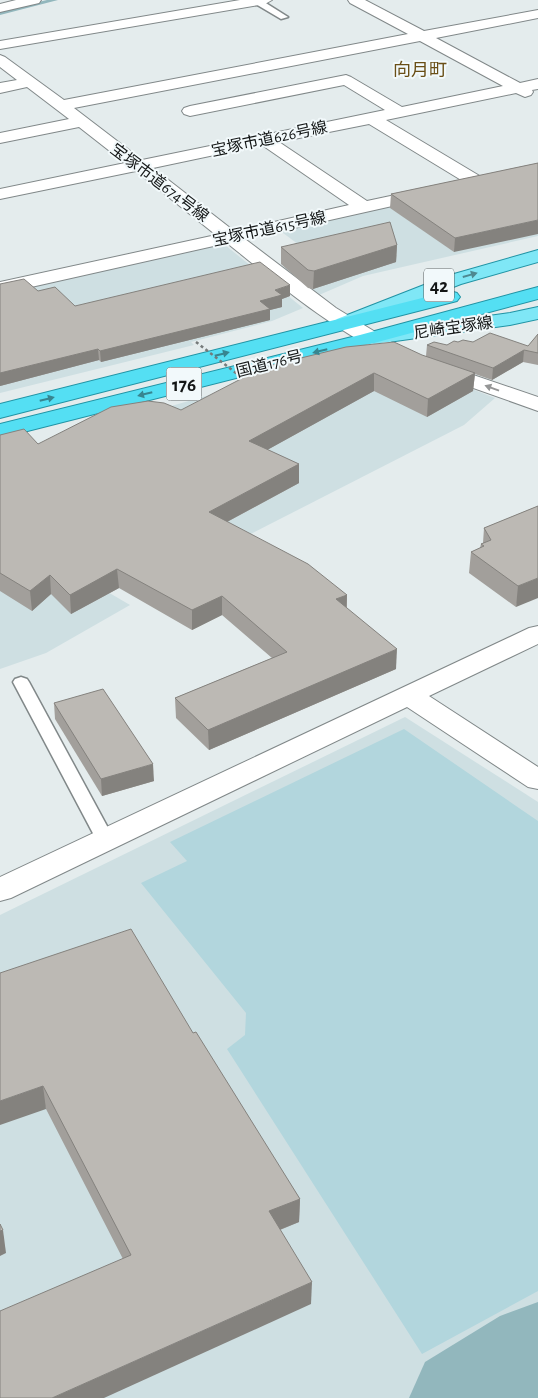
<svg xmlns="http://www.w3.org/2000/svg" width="538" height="1398" viewBox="0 0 538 1398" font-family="'Alegreya Sans','Noto Sans JP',sans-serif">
	<rect width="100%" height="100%" fill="#e4eced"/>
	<!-- built -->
	<g fill="#cedfe2">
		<polygon points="538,172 538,236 363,276 319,295 282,268 318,259 279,230"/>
		<polygon points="215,245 225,245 303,308 272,321 191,342 194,345 0,393 0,294"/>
		<polygon points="352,361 410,365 495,398 464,425 235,542 74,434 206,396"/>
		<polygon points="0,529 130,605 46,653 0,669"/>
		<polygon points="405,717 538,802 538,1341 444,1398 0,1398 0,915"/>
	</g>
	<!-- green -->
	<polygon fill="#b2d6dd" points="404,729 538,821 538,1291 422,1354 227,1049 245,1035 246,1013 141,883 187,861 170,842"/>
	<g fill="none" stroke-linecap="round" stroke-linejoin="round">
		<!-- stream -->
		<polygon fill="#92b7bd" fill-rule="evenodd" points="47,0 58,0 0,15 0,11"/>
		<!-- river -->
		<polygon fill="#92b7bd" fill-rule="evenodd" points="538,1302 538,1398 409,1398 425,1362 500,1316"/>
		<defs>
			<g id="service">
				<polygon points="254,0 261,0 288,17 281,19 254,3"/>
				<polygon points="21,677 27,679 29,682 114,839 111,843 105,845 99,843 96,839 13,682 15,679"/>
			</g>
			<g id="minor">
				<polygon points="16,0 41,0 39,3 0,12 0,4"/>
				<polygon points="240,0 272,0 265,4 0,49 0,41"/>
				<path d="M348 0H365L424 31 538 10V18L436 38 520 83 538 79V89L532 90 533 92 531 95 525 97 516 93 386 120 483 178 486 182 483 186 477 187 471 186 369 124 279 142 367 201 428 188 434 189 437 193 434 197 428 198 245 239 336 308 400 347 403 351 400 355 393 357 386 355C327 325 278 284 227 243L0 294V282L216 235 136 171 0 199V189L125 163 79 127 0 143V133L69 119 27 87 0 93V83L17 80 0 67V55L5 57 64 100 408 34 350 3ZM420 41 503 86 402 107 351 77 346 75 190 106 184 108 182 111 184 114 190 116 344 85 385 110 142 160 74 108ZM262 145 349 205 234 231 153 168Z"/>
				<polygon points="438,363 538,397 538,411 431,373 427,369 431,365"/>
				<polygon points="538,626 538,644 429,696 538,767 538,789 528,787 407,707 11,898 0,901 0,877 529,628"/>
			</g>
			<g id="primary">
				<polygon points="538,250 538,262 461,284 351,327 344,329 337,327 334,323 337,319 447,276"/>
				<polygon points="538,307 538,319 510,325 374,344 367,342 364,338 367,334 374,332 510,313"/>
			</g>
			<g id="trunk">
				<polygon points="538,287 538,299 374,343 0,438 0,424 360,335"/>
				<polygon points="450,291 457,293 460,297 457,301 0,418 0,404"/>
			</g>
		</defs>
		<!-- service casing -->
		<use href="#service" stroke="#818889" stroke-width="3"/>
		<!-- minor casing -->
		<use href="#minor" stroke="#818889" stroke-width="2"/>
		<!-- primary casing -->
		<use href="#primary" stroke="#2193a4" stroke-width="2"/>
		<!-- trunk casing -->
		<use href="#trunk" stroke="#2193a4" stroke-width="2"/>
		<!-- service -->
		<use href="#service" fill="#fff" fill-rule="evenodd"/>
		<!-- minor -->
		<use href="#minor" fill="#fff" fill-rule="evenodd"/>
		<!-- primary -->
		<use href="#primary" fill="#7fe7f6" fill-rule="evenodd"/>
		<!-- trunk -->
		<use href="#trunk" fill="#54dff3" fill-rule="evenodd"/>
		<!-- path-bridge -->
		<polyline stroke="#757a7a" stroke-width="2.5" stroke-dasharray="3 3" stroke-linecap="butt" points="196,342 245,380"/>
	</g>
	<!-- wall -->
	<g fill="#a29f9b">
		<polygon points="538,163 454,252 390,208 391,194"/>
		<polygon points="397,245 396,262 313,289 308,288 281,264 281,247"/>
		<polygon points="0,284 38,291 75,306 290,296 282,299 282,307 270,310 270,320 101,362 99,360 0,386"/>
		<polygon points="538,334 538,365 523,362 492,380 475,374 473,391 427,417 374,391 267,450 299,464 299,483 227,522 347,595 347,608 396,669 209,750 176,718 175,698 272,658 222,615 192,630 119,588 71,614 51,594 32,611 0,591 0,435 38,444 181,410 426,356 427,345 447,345 458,342 473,342 528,346"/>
		<polygon points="538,506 516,607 469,573 471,552 480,548 481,544 483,543 484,528"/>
		<polygon points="54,703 154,781 102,796 55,719"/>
		<polygon points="0,973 193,1033 300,1199 299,1222 280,1230 311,1304 123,1259 46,1109"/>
	</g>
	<!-- shaded-wall -->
	<g fill="#84827e">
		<polygon points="538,220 538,234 454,252 455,238"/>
		<polygon points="397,245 396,262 313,289 314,271"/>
		<polygon points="290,285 290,296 282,299 282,307 270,310 270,320 101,362 100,351 260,301 275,290"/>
		<polygon points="98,349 99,360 0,386 0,373"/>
		<polygon points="524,350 523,362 492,380 493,368"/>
		<polygon points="374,373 374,391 249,460 249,441"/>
		<polygon points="475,373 473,391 427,417 428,399"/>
		<polygon points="299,464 299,483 210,531 209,512"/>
		<polygon points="117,569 119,588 71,614 70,595"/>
		<polygon points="50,575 51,594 32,611 30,591"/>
		<polygon points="538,578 538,598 516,607 518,586"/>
		<polygon points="347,595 346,614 336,599"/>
		<polygon points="222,596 222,615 192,630 192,610"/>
		<polygon points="397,649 396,669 209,750 208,730"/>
		<polygon points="153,764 154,781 102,796 101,779"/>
		<polygon points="43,1086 46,1109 0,1125 0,1101"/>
		<polygon points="300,1199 299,1222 269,1234 269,1211"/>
		<polygon points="3,1230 6,1253 0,1256 0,1231"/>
		<polygon points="312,1282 311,1304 104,1398 52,1398"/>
	</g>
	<!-- building -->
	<g fill="#bcb9b4" stroke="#84827e">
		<polygon points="538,163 538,220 455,238 391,194"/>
		<polygon points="390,222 397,245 314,271 308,270 281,247"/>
		<polygon points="260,262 290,285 275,290 282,295 260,301 270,309 100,351 98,349 0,373 0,284 24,279 38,291 55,287 75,306"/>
		<polygon points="490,333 528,346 538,334 538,353 524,350 493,368 427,345 434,342 447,345 454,341 458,342 463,340 473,342"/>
		<polygon points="394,342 422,355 475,373 428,399 374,373 249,441 299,464 209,512 308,564 347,595 336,599 397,649 208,730 175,698 287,652 222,596 192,610 117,569 70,595 50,575 30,591 0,573 0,435 24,429 38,444 111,407 148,401 164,403 181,410 264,367 346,347"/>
		<polygon points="538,506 538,578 518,586 471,552 484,546 481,544 491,540 484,528"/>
		<polygon points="103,689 153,764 101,779 54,703"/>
		<polygon points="131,929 193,1033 196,1032 300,1199 269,1211 312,1282 52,1398 0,1398 0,1311 131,1255 43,1086 0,1101 0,973"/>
		<polygon points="0,1224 3,1230 0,1231"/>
	</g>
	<!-- one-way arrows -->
	<defs><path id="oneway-solid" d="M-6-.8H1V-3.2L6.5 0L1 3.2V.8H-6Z" transform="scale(1.25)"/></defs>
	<use fill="#4e8991" href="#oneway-solid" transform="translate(470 275) rotate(-16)"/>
	<g fill="#378590">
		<use href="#oneway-solid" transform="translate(320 351) rotate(166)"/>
		<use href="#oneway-solid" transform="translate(222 354) rotate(-14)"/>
		<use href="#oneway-solid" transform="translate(145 394) rotate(166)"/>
		<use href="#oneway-solid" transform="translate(47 399) rotate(-14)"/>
	</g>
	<use fill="#959696" href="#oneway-solid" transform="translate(492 388) rotate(-160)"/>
	<g text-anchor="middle" stroke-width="4" stroke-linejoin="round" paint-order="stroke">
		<!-- far-street labels -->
		<g font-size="16" fill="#131616" stroke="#f2f9fb">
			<text transform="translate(269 138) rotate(-12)" y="6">宝塚市道626号線</text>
			<text transform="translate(160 182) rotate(37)" y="6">宝塚市道674号線</text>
			<text transform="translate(269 228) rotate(-12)" y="6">宝塚市道615号線</text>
			<text transform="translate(453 327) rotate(-8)" y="6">尼崎宝塚線</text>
			<text transform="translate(269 363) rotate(-14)" y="6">国道176号</text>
		</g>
		<!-- far-neighbourhood labels -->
		<g font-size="18" fill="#6a4f17" stroke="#f2f9fb">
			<text x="420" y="76">向月町</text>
		</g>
		<!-- shield labels -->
		<g fill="#f2f9fb" stroke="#565a5b" stroke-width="1">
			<rect x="424" y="268.5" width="30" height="33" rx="4"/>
			<rect x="166.5" y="367.5" width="35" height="33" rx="4"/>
		</g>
		<g font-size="19" font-weight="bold" fill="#131616">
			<text x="439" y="292">42</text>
			<text x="184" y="391">176</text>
		</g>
	</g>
</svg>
